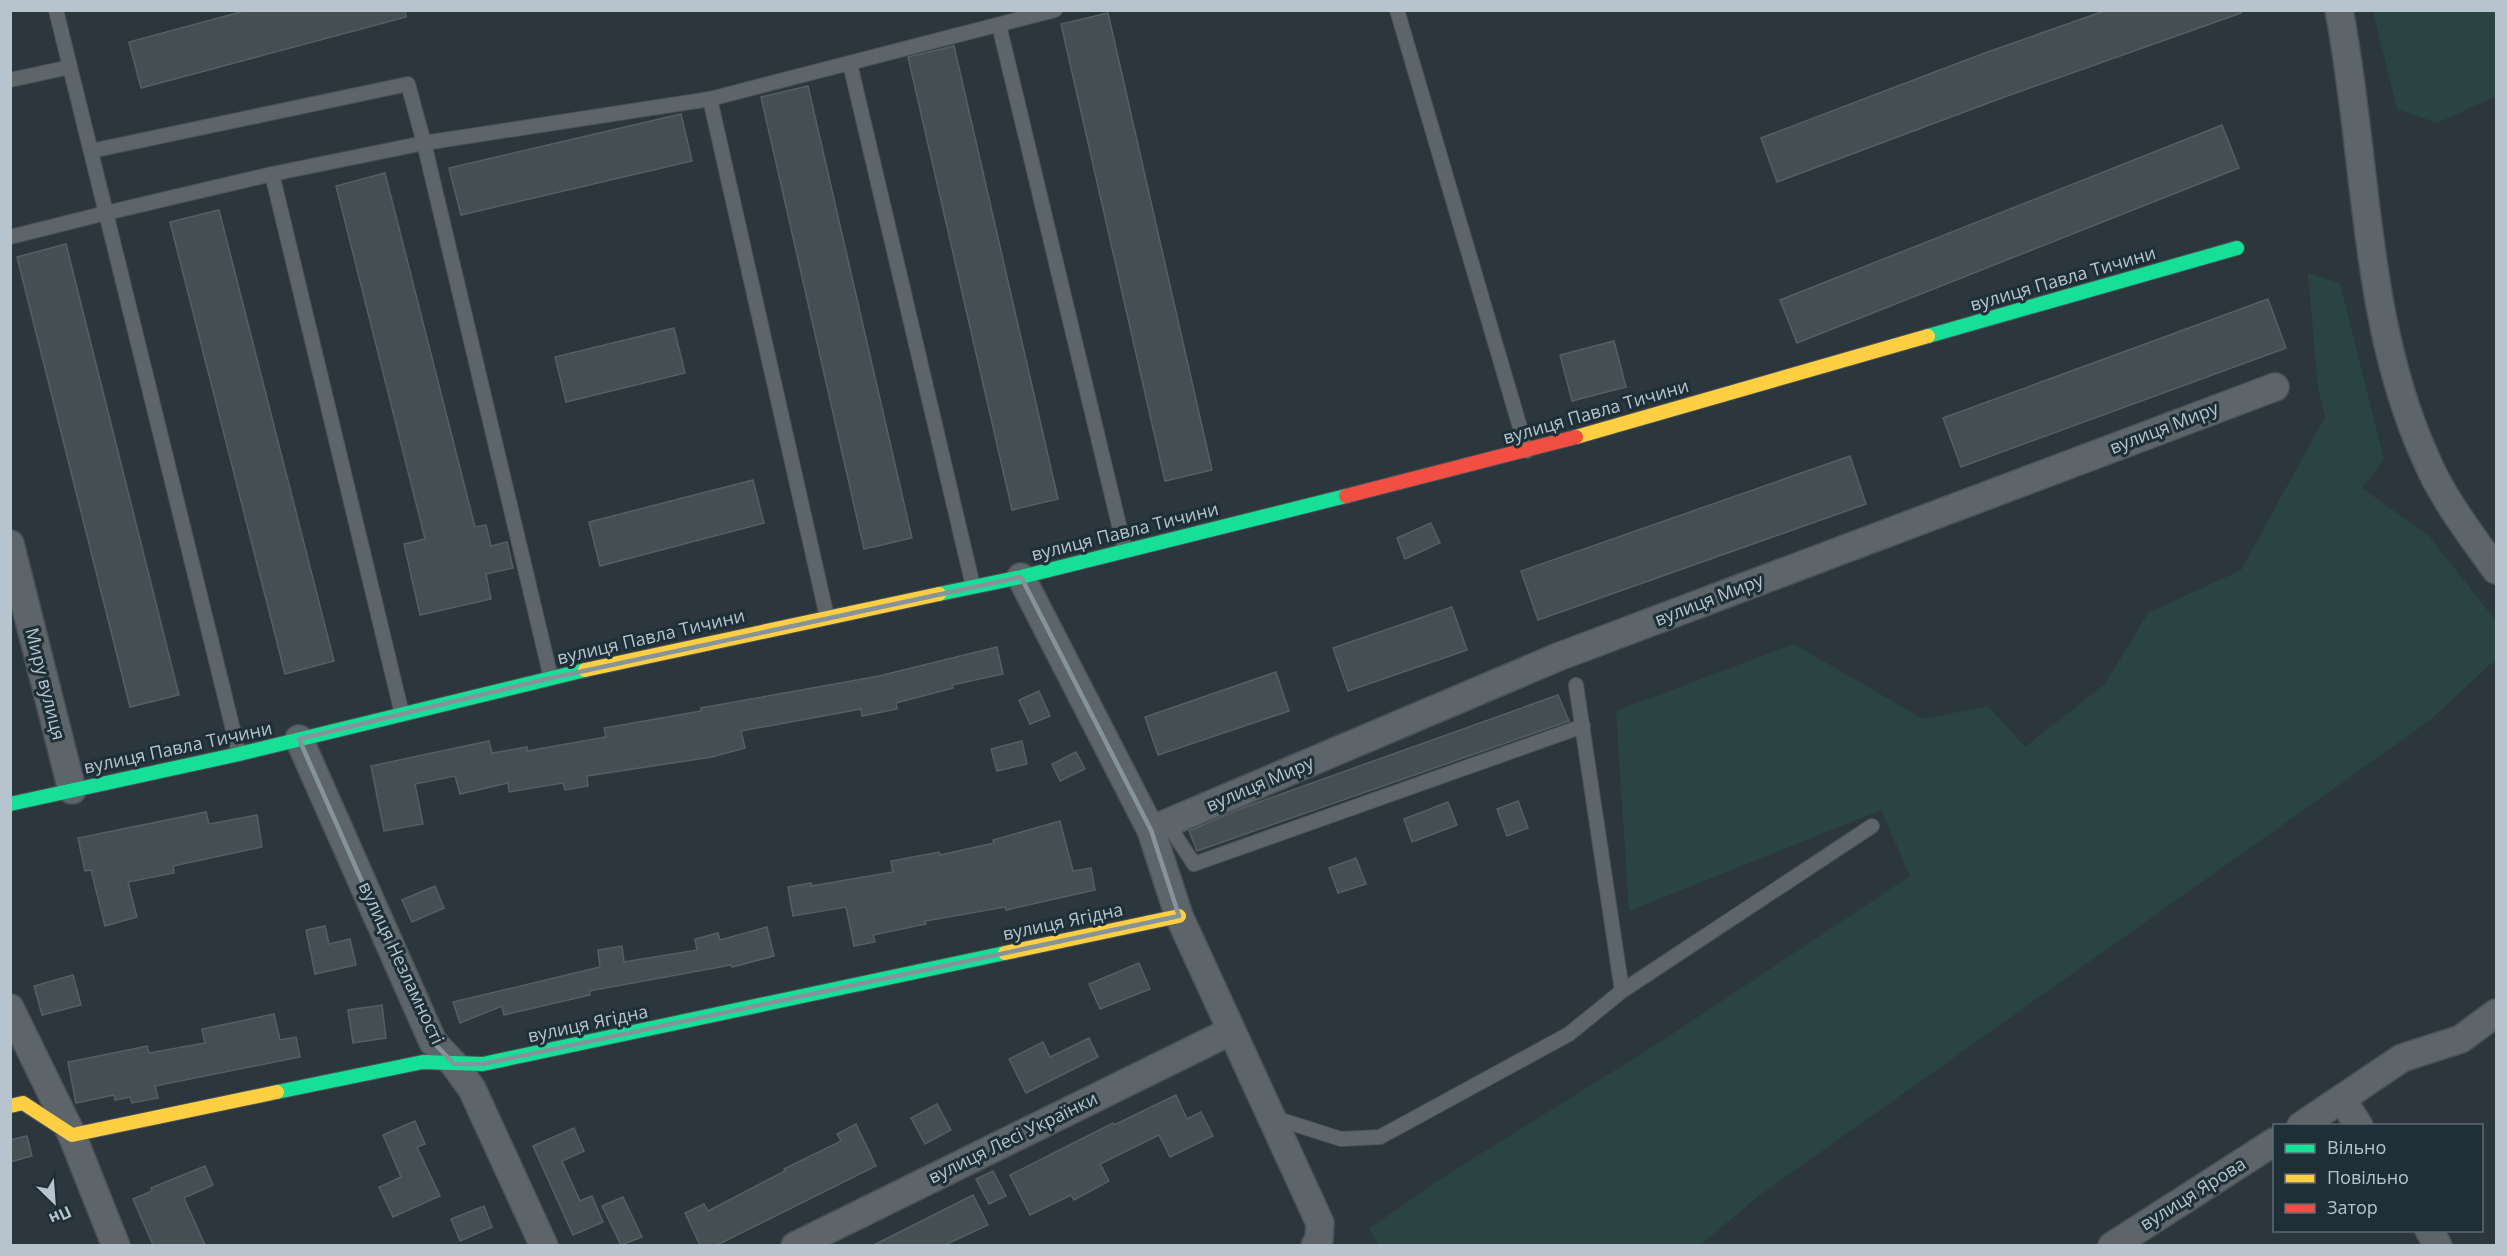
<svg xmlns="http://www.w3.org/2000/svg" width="2507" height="1256" viewBox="0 0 2507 1256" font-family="'Open Sans',sans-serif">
	<rect width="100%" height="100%" fill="#2c373d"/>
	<!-- green -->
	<g fill="#294442">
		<polygon points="2373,11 2496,11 2496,96 2437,123 2397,109"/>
		<polygon points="2308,273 2340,283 2384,460 2362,488 2428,535 2496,621 2496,659 2429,721 1760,1195 1700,1245 1379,1245 1369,1229 1437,1181 1662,1041 1910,876 1881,810 1629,911 1616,711 1794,644 1923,719 1988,706 2025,747 2105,684 2148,613 2241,570 2325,417 2318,388"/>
	</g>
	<!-- building -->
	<g fill="#454e53" stroke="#555e64" stroke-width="1.5">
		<polygon points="248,10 405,10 406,17 141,88 129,42"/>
		<polygon points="2107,10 2240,10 2241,13 1999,99 1777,182 1761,138 1982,54"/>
		<polygon points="1108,13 1212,470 1165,481 1061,24"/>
		<polygon points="954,46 1058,499 1012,510 908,57"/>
		<polygon points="808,86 912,538 864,549 761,97"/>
		<polygon points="681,114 692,161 461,215 449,168"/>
		<polygon points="2222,125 2239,168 1797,343 1780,300"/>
		<polygon points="385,173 475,527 486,525 491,546 507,542 513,568 486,574 491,599 420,615 404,544 425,539 336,186"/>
		<polygon points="219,210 334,661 285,674 170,222"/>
		<polygon points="66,244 179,695 130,707 17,257"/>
		<polygon points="2268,299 2286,348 1961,467 1943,418"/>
		<polygon points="674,328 685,373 566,402 555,357"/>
		<polygon points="1614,341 1626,387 1572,401 1560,355"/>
		<polygon points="1850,456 1866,504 1538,620 1521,571"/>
		<polygon points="753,480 764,523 600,566 589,522"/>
		<polygon points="1431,523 1440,543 1405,559 1397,538"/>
		<polygon points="1452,607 1467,650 1348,691 1333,648"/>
		<polygon points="997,647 1003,674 952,685 953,688 896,703 897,709 862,716 861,709 741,731 745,748 712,757 587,776 588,786 565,790 563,783 509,792 508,783 460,794 455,776 415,784 423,824 384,831 371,766 489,741 492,753 527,747 527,751 606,737 604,728 701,711 701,708 879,676"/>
		<polygon points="1276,672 1289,711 1158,755 1145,717"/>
		<polygon points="1039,691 1050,716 1030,724 1019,700"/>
		<polygon points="1558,695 1569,721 1197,851 1189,831 1242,808"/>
		<polygon points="1022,741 1027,764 997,771 991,749"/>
		<polygon points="1076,752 1085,769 1060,781 1052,764"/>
		<polygon points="1518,801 1528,828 1507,836 1497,809"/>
		<polygon points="1448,802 1457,825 1412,842 1404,819"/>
		<polygon points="206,812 209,824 257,815 262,847 173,866 174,873 128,882 137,917 105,926 91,870 85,871 78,838"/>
		<polygon points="1060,821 1073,871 1091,868 1095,890 1006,910 1005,907 925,921 926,924 873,935 875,942 854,946 846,907 793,916 788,887 811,883 811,886 893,872 891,861 939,852 940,855 994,843 993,840"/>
		<polygon points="1356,858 1366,884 1338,893 1329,868"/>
		<polygon points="435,886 444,908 412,922 402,900"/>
		<polygon points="325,926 329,944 350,939 356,965 315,974 306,930"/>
		<polygon points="767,927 774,956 732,967 731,965 589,991 590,995 504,1015 502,1006 460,1023 453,1002 600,967 598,950 622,946 624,962 697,950 695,939 718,933 720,940"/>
		<polygon points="1139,963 1150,989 1100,1009 1089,984"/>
		<polygon points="73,975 81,1005 42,1015 34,986"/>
		<polygon points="382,1005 386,1038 353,1043 348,1010"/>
		<polygon points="274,1014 280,1040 296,1037 300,1057 155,1086 158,1098 132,1103 130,1097 115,1100 114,1095 76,1103 68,1062 147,1046 149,1053 205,1043 202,1029"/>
		<polygon points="1089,1038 1098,1057 1026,1093 1009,1059 1043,1042 1050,1057"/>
		<polygon points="1176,1095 1187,1119 1201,1112 1213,1136 1170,1157 1159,1135 1100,1164 1109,1181 1074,1200 1071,1195 1030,1215 1010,1175 1113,1123 1114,1125"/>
		<polygon points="937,1104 951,1130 925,1144 911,1118"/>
		<polygon points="415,1121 425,1144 417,1147 440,1196 393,1217 379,1187 401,1177 383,1135"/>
		<polygon points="856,1124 876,1166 717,1245 700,1245 685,1213 704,1204 708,1211 785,1171 784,1169 841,1141 837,1134"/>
		<polygon points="574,1128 584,1151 562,1161 580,1201 592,1196 603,1222 573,1235 533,1146"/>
		<polygon points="27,1136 32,1156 10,1162 10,1140"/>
		<polygon points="205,1166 213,1185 184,1198 205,1245 153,1245 133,1199 152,1191 151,1188"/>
		<polygon points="993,1171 1006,1196 989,1204 976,1179"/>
		<polygon points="973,1195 988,1225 945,1245 874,1245"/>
		<polygon points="623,1197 642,1237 621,1245 602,1206"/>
		<polygon points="484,1206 492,1227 460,1241 451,1219"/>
	</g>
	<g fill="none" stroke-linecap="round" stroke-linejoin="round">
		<defs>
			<g id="lane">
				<polyline points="56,10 70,67"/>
				<polyline points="1397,10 1527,451"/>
				<polyline points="999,25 1125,550"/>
				<polyline points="850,64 973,586"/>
				<polyline points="10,80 70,67 106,213 272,174 402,714"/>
				<polyline points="710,99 827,617"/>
				<polyline points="91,151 408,84 424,143 710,99 1055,10"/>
				<polyline points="272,174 424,143 551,678"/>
				<polyline points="10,237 106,213 239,754"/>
				<polyline points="1576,685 1622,991"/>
				<polyline points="1167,823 1194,864 1583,726"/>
				<polyline points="1272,1117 1341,1139 1380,1137 1569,1034 1622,991 1872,826"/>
			</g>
			<g id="street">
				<path d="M2339 10C2368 159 2362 318 2426 459 2443 499 2471 535 2496 570"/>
				<polyline points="10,544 72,790"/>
				<polyline points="1021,577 1151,830 1179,916 1320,1223 1319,1239 1315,1246"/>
				<polyline points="299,739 433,1042 454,1064 472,1089 544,1246"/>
				<polyline points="1151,830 1558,657 2275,387"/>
				<polyline points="10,1008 72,1135 116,1246"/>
				<polyline points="2342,1099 2359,1126"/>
				<polyline points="2301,1126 2402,1058 2461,1039 2496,1013"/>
				<polyline points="2429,1230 2438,1246"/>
				<polyline points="795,1246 1231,1031"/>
				<polyline points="2112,1246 2274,1142"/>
			</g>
			<g id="fast">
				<polyline points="1928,336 2237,248"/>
				<polyline points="939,594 1021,577 1346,496"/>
				<polyline points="10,804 239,754 585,670"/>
				<polyline points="277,1092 423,1062 483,1064 1005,953"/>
			</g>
			<g id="slow">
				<polyline points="1576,437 1928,336"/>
				<polyline points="585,670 939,594"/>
				<polyline points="1005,953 1179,916"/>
				<polyline points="10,1106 23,1103 72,1135 277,1092"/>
			</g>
			<polyline id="jam" points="1346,496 1576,437"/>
		</defs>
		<!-- lane casing -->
		<use href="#lane" stroke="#4b5257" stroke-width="16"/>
		<!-- street casing -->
		<use href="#street" stroke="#4b5257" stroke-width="30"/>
		<!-- fast casing -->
		<use href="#fast" stroke="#4b5257" stroke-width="16"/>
		<!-- slow casing -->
		<use href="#slow" stroke="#4b5257" stroke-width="16"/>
		<!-- jam casing -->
		<use href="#jam" stroke="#4b5257" stroke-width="16"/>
		<!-- lane -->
		<use href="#lane" stroke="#5d656a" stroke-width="14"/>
		<!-- street -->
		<use href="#street" stroke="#5d656a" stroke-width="27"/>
		<!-- fast -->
		<use href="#fast" stroke="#16e098" stroke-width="14"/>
		<!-- slow -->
		<use href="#slow" stroke="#ffcf43" stroke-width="14"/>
		<!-- jam -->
		<use href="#jam" stroke="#f24e42" stroke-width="14"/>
	</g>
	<!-- marked area -->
	<path fill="none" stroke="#87939b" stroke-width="4.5" stroke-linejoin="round" d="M1021 577 1151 830 1179 916 483 1064H454L433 1042 299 739 551 678Z"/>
	<g text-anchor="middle" stroke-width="6" stroke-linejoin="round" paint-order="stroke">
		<!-- street labels -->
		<g font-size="18" fill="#b8c4cd" stroke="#1f2f38">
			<text transform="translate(2063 279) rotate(-16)" y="6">вулиця Павла Тичини</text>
			<text transform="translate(1596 412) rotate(-16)" y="6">вулиця Павла Тичини</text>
			<text transform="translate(2164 428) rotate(-21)" y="6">вулиця Миру</text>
			<text transform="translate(1125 532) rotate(-14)" y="6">вулиця Павла Тичини</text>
			<text transform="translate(1709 600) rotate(-21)" y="6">вулиця Миру</text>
			<text transform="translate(651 637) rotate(-13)" y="6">вулиця Павла Тичини</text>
			<text transform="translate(45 684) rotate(76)" y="6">Миру вулиця</text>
			<text transform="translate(178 748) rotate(-12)" y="6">вулиця Павла Тичини</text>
			<text transform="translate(1260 784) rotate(-23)" y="6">вулиця Миру</text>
			<text transform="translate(1063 922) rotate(-12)" y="6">вулиця Ягідна</text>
			<text transform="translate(401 963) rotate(65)" y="6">вулиця Незламності</text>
			<text transform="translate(588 1024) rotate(-12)" y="6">вулиця Ягідна</text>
			<text transform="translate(1013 1138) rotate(-26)" y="6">вулиця Лесі Українки</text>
			<text transform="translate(2193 1194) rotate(-32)" y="6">вулиця Ярова</text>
		</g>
	</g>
	<!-- border -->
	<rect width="2507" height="1256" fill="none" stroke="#b8c4cd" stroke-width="24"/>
	<!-- legend -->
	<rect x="2273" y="1124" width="210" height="108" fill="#1f2f38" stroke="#5c6b74" stroke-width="1.5"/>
	<rect x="2285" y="1144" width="30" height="9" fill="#16e098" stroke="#5c6b74" stroke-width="1.5"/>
	<text x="2327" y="1154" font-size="18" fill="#b8c4cd">Вільно</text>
	<rect x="2285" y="1174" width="30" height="9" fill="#ffcf43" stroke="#5c6b74" stroke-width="1.5"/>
	<text x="2327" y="1184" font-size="18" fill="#b8c4cd">Повільно</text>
	<rect x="2285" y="1204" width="30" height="9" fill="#f24e42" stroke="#5c6b74" stroke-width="1.5"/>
	<text x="2327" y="1214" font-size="18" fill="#b8c4cd">Затор</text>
	<!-- north arrow -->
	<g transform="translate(54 1202) rotate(155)" stroke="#1f2f38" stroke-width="4.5" paint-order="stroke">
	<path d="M0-4.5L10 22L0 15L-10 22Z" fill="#b8c4cd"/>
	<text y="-9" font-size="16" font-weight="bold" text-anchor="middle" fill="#b8c4cd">Пн</text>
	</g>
</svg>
